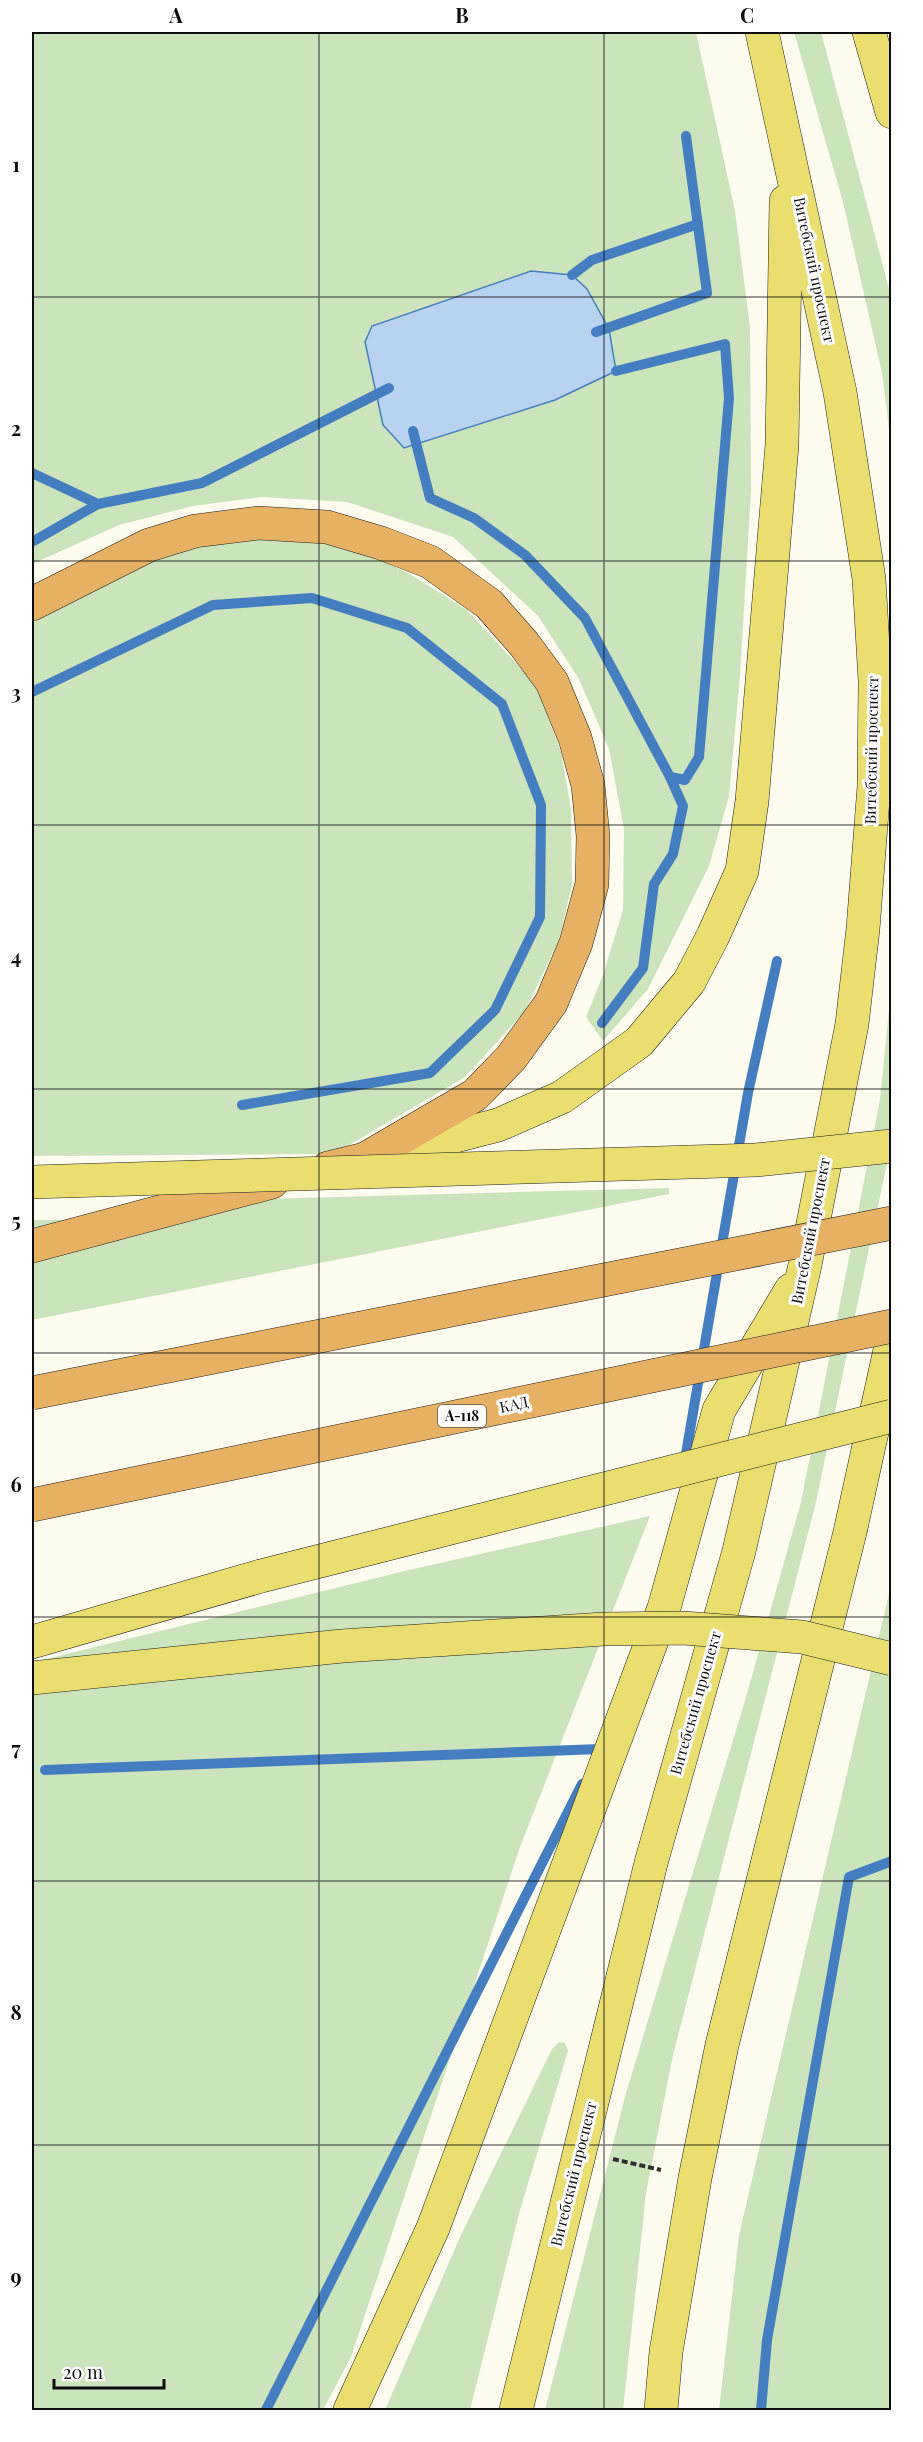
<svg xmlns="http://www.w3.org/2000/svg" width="923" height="2442" viewBox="0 0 923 2442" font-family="'Playfair Display',serif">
	<rect width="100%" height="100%" fill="#fdfcee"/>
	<!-- green -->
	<g fill="#cbe4bb">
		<polygon points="32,32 696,32 735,211 750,327 751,490 740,676 729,796 709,866 648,989 603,1041 586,1017 603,975 623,910 624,829 609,749 579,679 538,616 453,537 347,502 261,497 193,506 119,525 32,564"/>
		<polygon points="794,32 821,32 886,277 892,302 891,445 882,373 843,202"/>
		<polygon points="244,539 325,543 367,554 410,574 467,610 535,684 561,752 571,809 572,885 559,940 525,1011 465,1077 334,1154 32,1156 32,623 160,554"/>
		<polygon points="891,989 891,1144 816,1502 673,2055 646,2193 623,2410 545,2410 626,2093 744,1704 801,1502 880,1100"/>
		<polygon points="669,1188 669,1194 32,1320 32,1263 263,1199"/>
		<polygon points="32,1220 67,1220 32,1229"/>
		<polygon points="650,1516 520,1847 351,2357 323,2410 32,2410 32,1664 42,1660 409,1570"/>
		<polygon points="891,1585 891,2410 719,2410 739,2235"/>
		<polygon points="559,2042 565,2043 568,2051 520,2210 470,2410 385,2410 460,2237 552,2049"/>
	</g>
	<!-- water -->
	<polygon fill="#b7d3f0" stroke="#457ec0" stroke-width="1.5" points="531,271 572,275 587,289 609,329 616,371 555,400 404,448 383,425 365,342 372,326"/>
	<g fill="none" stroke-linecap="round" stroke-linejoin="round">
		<!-- stream -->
		<g stroke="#457ec0" stroke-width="10">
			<polyline points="572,275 592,260 698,224"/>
			<polyline points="596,332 707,293 686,136"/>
			<polyline points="616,371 725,344 729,398 699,757 685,780 670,777"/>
			<polyline points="413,431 430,498 474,518 525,555 585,618 670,777 683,806 673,854 654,884 643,968 602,1023"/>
			<polyline points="32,473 98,504 202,483 389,388"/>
			<polyline points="32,542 98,504"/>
			<polyline points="32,692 213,605 312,598 407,628 502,704 541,805 540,917 495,1010 430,1073 242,1105"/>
			<polyline points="684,1465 748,1093 777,961"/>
			<polyline points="45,1770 600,1749"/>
			<polyline points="266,2410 582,1784"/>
			<polyline points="761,2410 767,2340 849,1877 892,1861"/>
		</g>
		<defs>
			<g id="primary">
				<polyline points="869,32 892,112"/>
				<polyline points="381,1155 498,1125 562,1097 639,1042 689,982 713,936 742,871 752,801 782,445 786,201"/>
				<polyline points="32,1642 261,1576"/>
				<polyline points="350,2410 433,2228 664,1608 719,1410 791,1290"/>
				<polyline points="516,2410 651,1863 739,1551 805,1265 852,1024 863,929 874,786 875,681 869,579 840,392 762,32"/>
				<polyline points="661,2410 666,2352 695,2178 722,2045 850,1532 892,1341"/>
			</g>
			<g id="highway">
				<polyline points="32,604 149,545 195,531 258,523 327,527 381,543 430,562 489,604 524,644 552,682 575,738 588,785 593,836 592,884 576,943 551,1003 511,1058 475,1095 365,1159 328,1168"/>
				<polyline points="32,1246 272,1182"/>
			</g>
		</defs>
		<!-- primary casing -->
		<use href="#primary" stroke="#1e1e1e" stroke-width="34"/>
		<!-- highway casing -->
		<use href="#highway" stroke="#1e1e1e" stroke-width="34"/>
		<!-- path -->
		<polyline stroke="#2f2f2f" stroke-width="4" stroke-dasharray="6 3" stroke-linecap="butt" points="613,2159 661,2170"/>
		<!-- primary -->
		<use href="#primary" stroke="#ebde70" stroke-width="33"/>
		<!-- highway -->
		<use href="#highway" stroke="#e6b163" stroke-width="33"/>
		<defs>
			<g id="primary-bridge">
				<polyline points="32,1182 756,1160 892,1146"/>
				<polyline points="261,1576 892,1416"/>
				<polyline points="32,1678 342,1646 604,1629 683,1628 802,1637 892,1659"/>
			</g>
			<g id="highway-bridge">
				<polyline points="32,1393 892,1223"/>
				<polyline points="32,1505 892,1326"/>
			</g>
		</defs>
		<!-- primary-bridge casing -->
		<use href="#primary-bridge" stroke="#1e1e1e" stroke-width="34" stroke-linecap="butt"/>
		<!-- highway-bridge casing -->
		<use href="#highway-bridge" stroke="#1e1e1e" stroke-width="34" stroke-linecap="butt"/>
		<!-- primary-bridge -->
		<use href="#primary-bridge" stroke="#ebde70" stroke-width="33"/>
		<!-- highway-bridge -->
		<use href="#highway-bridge" stroke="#e6b163" stroke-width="33"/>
	</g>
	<!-- grid -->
	<path fill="none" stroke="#0d0d0d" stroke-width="1.5" stroke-opacity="0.55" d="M319 32V2410M604 32V2410M32 297H892M32 561H892M32 825H892M32 1089H892M32 1353H892M32 1617H892M32 1881H892M32 2145H892"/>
	<g text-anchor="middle" stroke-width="6" stroke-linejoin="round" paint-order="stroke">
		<!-- shield labels -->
		<rect fill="#fff" stroke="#565656" stroke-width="1.5" x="438" y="1405" width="48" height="22" rx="4.5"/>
		<g font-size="14" font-weight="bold" fill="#0d0d0d">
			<text x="462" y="1421">А-118</text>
		</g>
		<!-- street labels -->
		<g font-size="15" fill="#0d0d0d" stroke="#fff">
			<text transform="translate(814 270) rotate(78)" y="5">Витебский проспект</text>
			<text transform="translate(872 750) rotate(-89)" y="5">Витебский проспект</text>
			<text transform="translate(811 1231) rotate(-79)" y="5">Витебский проспект</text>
			<text transform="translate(514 1405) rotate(-12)" y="5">КАД</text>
			<text transform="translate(696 1703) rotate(-74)" y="5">Витебский проспект</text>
			<text transform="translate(574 2174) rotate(-76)" y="5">Витебский проспект</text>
		</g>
	</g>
	<!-- border -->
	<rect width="923" height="2442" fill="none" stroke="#ffffff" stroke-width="66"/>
	<!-- scale -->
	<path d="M54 2379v9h110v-9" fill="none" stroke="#0d0d0d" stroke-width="3"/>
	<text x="63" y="2379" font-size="18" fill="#0d0d0d" stroke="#ffffff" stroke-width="4.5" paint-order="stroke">20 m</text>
	<rect x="33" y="33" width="857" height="2376" fill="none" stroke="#0d0d0d" stroke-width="2"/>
	<g font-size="20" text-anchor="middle" font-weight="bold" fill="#0d0d0d">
		<text x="176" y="23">A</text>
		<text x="462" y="23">B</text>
		<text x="747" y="23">C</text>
		<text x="16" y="172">1</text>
		<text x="16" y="436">2</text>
		<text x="16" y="700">3</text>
		<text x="16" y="964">4</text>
		<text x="16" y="1228">5</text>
		<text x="16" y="1492">6</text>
		<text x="16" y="1756">7</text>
		<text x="16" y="2020">8</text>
		<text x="16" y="2284">9</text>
	</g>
</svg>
